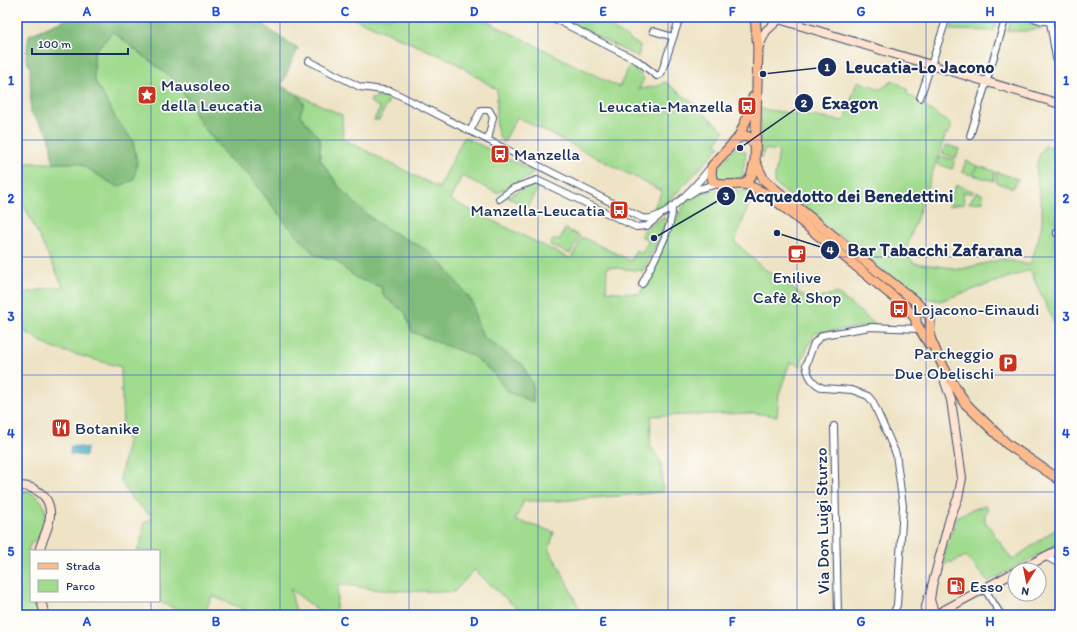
<svg xmlns="http://www.w3.org/2000/svg" width="1077" height="632" viewBox="0 0 1077 632" font-family="Itim,sans-serif">
	<rect width="100%" height="100%" fill="#fdfcf7"/>
	<filter id="ink" filterUnits="userSpaceOnUse"><feTurbulence type="fractalNoise" baseFrequency=".025" numOctaves="2"/><feDisplacementMap in="SourceGraphic" scale="8" xChannelSelector="R" yChannelSelector="G"/><feConvolveMatrix kernelMatrix="1 2 1 2 8 2 1 2 1" color-interpolation-filters="sRGB"/></filter>
	<filter id="wash" filterUnits="userSpaceOnUse"><feTurbulence type="fractalNoise" baseFrequency=".012" numOctaves="4" result="noise"/><feDisplacementMap in="SourceGraphic" scale="16" xChannelSelector="R" yChannelSelector="G"/><feGaussianBlur stdDeviation="0.9" result="paint"/><feColorMatrix in="noise" values="0 0 0 0 0 0 0 0 0 0 0 0 0 0 0 0 0 1.4 0 .05"/><feComposite in="paint" operator="in"/></filter>
	<g filter="url(#wash)">
		<rect width="100%" height="100%" fill="#eee3c5"/>
		<!-- green -->
		<g fill="#a0db8e" stroke="#5e8576">
			<path d="M350 17H478L619 87 630 65 644 78 639 89 658 86 665 82 704 111 703 113 724 131 716 143 720 147 660 210 654 207 662 191 517 117 504 142C492 135 498 103 497 90L453 61Z"/>
			<polygon points="557,17 616,17 611,27 640,46 638,57"/>
			<polygon points="955,17 998,17 994,31 951,30"/>
			<polygon points="1012,17 1015,17 1043,28 1028,31 1007,31"/>
			<polygon points="113,32 178,83 196,117 228,158 248,174 284,221 315,255 334,259 356,278 381,287 384,297 405,312 412,332 473,356 493,373 508,392 533,402 533,386 523,365 483,337 475,316 473,303 427,250 385,228 366,214 340,188 320,159 320,139 299,115 304,103 297,94 342,115 343,139 439,188 464,137 527,168 533,173 529,177 497,193 462,176 450,200 571,259 582,237 631,261 636,250 642,253 649,240 641,236 642,232 661,218 665,218 665,225 643,271 607,267 606,291 640,294 671,227 688,199 705,192 715,190 749,190 753,193 735,242 762,267 809,300 837,293 876,325 815,333 802,358 801,366 790,362 779,394 777,416 753,413 651,416 650,445 661,462 663,492 558,501 524,501 515,520 554,532 549,550 561,570 582,615 524,615 474,570 454,592 380,590 339,584 335,615 325,615 290,589 297,615 247,615 248,611 212,596 204,615 190,615 160,602 159,551 137,551 142,540 144,523 153,517 129,496 120,479 128,441 123,432 121,367 52,348 17,327 17,294 63,286 17,191 17,163 78,163 118,187 133,141 116,119 94,79 94,52"/>
			<path d="M893 80 908 90 907 94 923 103V105L952 125 949 134 946 133 906 250 913 263 961 269 1003 259 1030 265C1034 251 1041 235 1042 220 1044 194 1027 170 1045 146L1060 149C1060 165 1062 183 1060 199 1057 222 1050 232 1057 255H1060V336L1030 270 940 301 915 296 774 183 779 151 764 149 762 157H759L761 109 844 121 857 81 881 89Z"/>
			<polygon points="388,95 391,96 379,120 374,120 380,108 370,102 371,99"/>
			<polygon points="947,145 959,149 956,158 942,153"/>
			<polygon points="735,148 746,152 742,178 720,179 717,174 718,169"/>
			<polygon points="941,156 955,160 952,169 937,164"/>
			<polygon points="966,161 977,166 971,175 962,172"/>
			<polygon points="978,166 994,171 994,181 973,175"/>
			<polygon points="996,172 1018,179 1013,188 997,183"/>
			<polygon points="534,184 540,185 527,207 507,197"/>
			<polygon points="956,185 973,191 972,194 963,192 964,204 948,206"/>
			<polygon points="976,192 982,194 983,202 969,203"/>
			<polygon points="565,229 580,236 570,254 550,245 553,240 560,239"/>
			<path d="M17 491C23 492 30 491 35 495 52 505 47 536 31 543L28 550 31 553V601H36L41 615H17Z"/>
			<polygon points="985,505 988,511 985,514 985,521 1012,560 1060,526 1060,543 988,582 966,556 951,563 950,561 940,568 957,516"/>
		</g>
		<!-- forest -->
		<polygon fill="#80bb79" stroke="#4e756c" points="72,17 255,17 274,33 298,48 281,86 297,94 304,103 300,115 320,139 320,159 340,188 366,214 385,228 427,250 443,265 473,303 475,316 483,337 523,365 533,386 533,402 508,392 493,373 473,356 412,332 405,312 384,297 381,287 356,278 334,259 315,255 284,221 248,174 228,158 196,117 178,83 113,32 94,52 94,79 116,119 133,141 137,162 134,180 118,187 78,163 53,163 49,135 31,113 30,67 26,59 29,35"/>
		<!-- water -->
		<polygon fill="#4ab3c8" stroke="#327193" points="71,446 87,448 86,456 70,454"/>
	</g>
	<g filter="url(#ink)">
		<g fill="none" stroke-linecap="round" stroke-linejoin="round">
			<defs>
				<g id="minor">
					<polyline points="551,17 638,61 657,76 661,74 680,17"/>
					<path d="M1031 17C1041 21 1049 24 1058 17"/>
					<polyline points="1050,22 1060,81"/>
					<polyline points="653,31 673,37"/>
					<path d="M309 61 360 87 391 91 642 218C665 223 698 183 711 167"/>
					<polyline points="920,98 947,17"/>
					<polyline points="470,131 481,110 489,110 493,117 488,140"/>
					<polyline points="970,136 1006,17"/>
					<polyline points="689,195 698,189 718,184"/>
					<polyline points="499,199 514,188 537,180 636,227 647,226 659,216"/>
					<polyline points="1057,233 1060,233"/>
					<path d="M642 284C651 266 674 226 672 207"/>
					<polyline points="834,426 838,615"/>
					<polyline points="1045,556 1060,564"/>
					<polyline points="984,588 1001,615"/>
					<path d="M893 615 897 605 903 506 896 454 873 402 868 396 852 390 823 388C812 383 808 376 806 365L814 343 823 335 870 327 921 329"/>
				</g>
				<g id="secondary">
					<polyline points="772,17 1060,104"/>
					<polyline points="758,48 766,31 779,19"/>
					<path d="M17 486C35 485 51 496 50 515 50 527 42 539 39 551"/>
					<polyline points="1019,570 1060,549"/>
					<polyline points="41,601 45,615"/>
					<polyline points="924,615 928,598"/>
					<polyline points="935,615 930,600 932,586 950,518 958,498 962,478 951,400 945,382"/>
					<polyline points="935,615 1015,572"/>
				</g>
				<g id="primary">
					<polyline points="738,138 749,114 753,97"/>
					<polyline points="754,144 747,136 738,138 712,166 711,174 713,181 722,185 745,184 769,195 906,307 915,318"/>
					<path d="M755 161 764 180 776 190 916 302C920 307 928 312 930 318 931 325 928 332 931 340 940 363 953 385 967 405"/>
					<polyline points="745,184 751,177 755,161 758,48 755,17"/>
					<polyline points="916,313 916,323 929,344"/>
					<polyline points="963,401 1007,444 1060,480"/>
				</g>
			</defs>
			<!-- minor casing -->
			<use href="#minor" stroke="#3b4a6d" stroke-width="8"/>
			<!-- secondary casing -->
			<use href="#secondary" stroke="#3b4a6d" stroke-width="10"/>
			<!-- primary casing -->
			<use href="#primary" stroke="#3b4a6d" stroke-width="11"/>
			<!-- minor -->
			<use href="#minor" stroke="#fff" stroke-width="6"/>
			<!-- secondary -->
			<use href="#secondary" stroke="#fee3d1" stroke-width="8"/>
			<!-- primary -->
			<use href="#primary" stroke="#fcba8d" stroke-width="9"/>
		</g>
	</g>
	<!-- grid -->
	<path fill="none" stroke="#1d4ed8" stroke-width="1" stroke-opacity="0.55" d="M151 17V551M280 17V615M409 17V615M538 17V615M668 17V615M797 17V615M926 17V615M17 140H1060M17 257H1060M17 375H1060M17 492H1060M151 601V615"/>
	<!-- icons -->
	<defs>
		<symbol id="sight-square" viewBox="-11 -11 22 22"><rect x="-9" y="-9" width="18" height="18" rx="4" fill="#c8321e" stroke="#fdfcf7"/><path d="M0-6L1.8-2.2L6-1.7L2.9 1.2L3.7 5.4L0 3.3L-3.7 5.4L-2.9 1.2L-6-1.7L-1.8-2.2Z" fill="#fff"/></symbol>
		<symbol id="bus-square" viewBox="-11 -11 22 22"><rect x="-9" y="-9" width="18" height="18" rx="4" fill="#c8321e" stroke="#fdfcf7"/><path d="M-5-6H5V4H4V6H2V4H-2V6H-4V4H-5ZM-3.5-4V0h7V-4ZM-3.5 1.2v1.5H-2V1.2ZM2 1.2v1.5H3.5V1.2Z" fill="#fff"/></symbol>
		<symbol id="cafe-square" viewBox="-11 -11 22 22"><rect x="-9" y="-9" width="18" height="18" rx="4" fill="#c8321e" stroke="#fdfcf7"/><path d="M-5.5-4.5H6V0H3Q3 3.5 0 3.5H-2.5Q-5.5 3.5-5.5 0ZM3-3.2v2h1.7v-2ZM-6 4.5H4V6H-6Z" fill="#fff"/></symbol>
		<symbol id="parking-square" viewBox="-11 -11 22 22"><rect x="-9" y="-9" width="18" height="18" rx="4" fill="#c8321e" stroke="#fdfcf7"/><path d="M-3.5-5.5H1a3.5 3.5 0 0 1 0 7H-1V5.5H-3.5ZM-1-3.4V-.6H.8a1.4 1.4 0 0 0 0-2.8Z" fill="#fff"/></symbol>
		<symbol id="restaurant-square" viewBox="-11 -11 22 22"><rect x="-9" y="-9" width="18" height="18" rx="4" fill="#c8321e" stroke="#fdfcf7"/><path d="M-5-6h1v4h1v-4h1v4h1v-4h1v5L-1.5 .5V6h-2V.5L-5-1ZM5-6V6H3V1.5H1.5Q1.5-4 5-6Z" fill="#fff"/></symbol>
		<symbol id="fuel-square" viewBox="-11 -11 22 22"><rect x="-9" y="-9" width="18" height="18" rx="4" fill="#c8321e" stroke="#fdfcf7"/><path d="M-5.5-6h7V0h2V4h1.3V-2.5L3-4.5l.8-.8L6-3V5H2.5V1h-1V6h-7ZM-4.2-4.7v3.2H.2V-4.7Z" fill="#fff"/></symbol>
	</defs>
	<g fill-rule="evenodd">
		<use href="#sight-square" x="136" y="84" width="22" height="22"/>
		<use href="#bus-square" x="736" y="95" width="22" height="22"/>
		<use href="#bus-square" x="489" y="143" width="22" height="22"/>
		<use href="#bus-square" x="608" y="199" width="22" height="22"/>
		<use href="#cafe-square" x="786" y="243" width="22" height="22"/>
		<use href="#bus-square" x="888" y="298" width="22" height="22"/>
		<use href="#parking-square" x="997" y="352" width="22" height="22"/>
		<use href="#restaurant-square" x="50" y="417" width="22" height="22"/>
		<use href="#fuel-square" x="945" y="575" width="22" height="22"/>
	</g>
	<g text-anchor="middle" stroke-width="3.5" stroke-linejoin="round" paint-order="stroke">
		<!-- poi labels -->
		<g font-size="17" fill="#1b2f5e" stroke="#fdfcf7" text-anchor="start">
			<text x="161" y="91">Mausoleo<tspan x="161" dy="20">della Leucatia</tspan></text>
			<text x="733" y="112" text-anchor="end">Leucatia-Manzella</text>
			<text x="514" y="160">Manzella</text>
			<text x="605" y="216" text-anchor="end">Manzella-Leucatia</text>
			<text x="797" y="283" text-anchor="middle">Enilive<tspan x="797" dy="20">Cafè &amp; Shop</tspan></text>
			<text x="913" y="315">Lojacono-Einaudi</text>
			<text x="994" y="359" text-anchor="end">Parcheggio<tspan x="994" dy="20">Due Obelischi</tspan></text>
			<text x="75" y="434">Botanike</text>
			<text x="970" y="592">Esso</text>
		</g>
		<!-- street labels -->
		<g font-size="17" fill="#1b2f5e" stroke="#fdfcf7">
			<text transform="translate(822 521) rotate(-91)" y="6">Via Don Luigi Sturzo</text>
		</g>
	</g>
	<!-- callouts -->
	<path fill="none" stroke="#1b2f5e" stroke-width="1.5" d="M763 74L827 67M740 148L804 103M654 238L726 196M777 233L830 250"/>
	<g fill="#1b2f5e" stroke="#fdfcf7" stroke-width="1.5">
		<circle cx="763" cy="74" r="4"/>
		<circle cx="740" cy="148" r="4"/>
		<circle cx="654" cy="238" r="4"/>
		<circle cx="777" cy="233" r="4"/>
		<circle cx="827" cy="67" r="10"/>
		<circle cx="804" cy="103" r="10"/>
		<circle cx="726" cy="196" r="10"/>
		<circle cx="830" cy="250" r="10"/>
	</g>
	<g font-size="12" text-anchor="middle" font-weight="bold" fill="#fff">
		<text x="827" y="71">1</text>
		<text x="804" y="107">2</text>
		<text x="726" y="200">3</text>
		<text x="830" y="254">4</text>
	</g>
	<g font-size="18" text-anchor="middle" font-weight="bold" fill="#1b2f5e" stroke="#fdfcf7" stroke-width="3.5" stroke-linejoin="round" paint-order="stroke">
		<text x="920" y="73">Leucatia-Lo Jacono</text>
		<text x="850" y="109">Exagon</text>
		<text x="849" y="202">Acquedotto dei Benedettini</text>
		<text x="935" y="256">Bar Tabacchi Zafarana</text>
	</g>
	<!-- margin -->
	<rect width="1077" height="632" fill="none" stroke="#fdfcf7" stroke-width="44"/>
	<!-- legend -->
	<rect x="30" y="550" width="130" height="52" fill="#fdfcf7" stroke="#a3aaba"/>
	<rect x="38" y="563" width="20" height="6" fill="#fcba8d" stroke="#a3aaba"/>
	<text x="66" y="570" font-size="12" fill="#1b2f5e">Strada</text>
	<rect x="38" y="580" width="20" height="12" fill="#a0db8e" stroke="#a3aaba"/>
	<text x="66" y="590" font-size="12" fill="#1b2f5e">Parco</text>
	<!-- north arrow -->
	<g transform="translate(1027 582) rotate(190)"><circle r="19" fill="#fdfcf7" stroke="#a3aaba"/>
	<path d="M0-3L7 15L0 10L-7 15Z" fill="#c8321e"/>
	<text y="-6" font-size="11" font-weight="bold" text-anchor="middle" fill="#1b2f5e">N</text>
	</g>
	<!-- scale -->
	<path d="M32 48v6h96v-6" fill="none" stroke="#1b2f5e" stroke-width="2"/>
	<text x="38" y="48" font-size="12" fill="#1b2f5e" stroke="#fdfcf7" stroke-width="3" paint-order="stroke">100 m</text>
	<rect x="22" y="22" width="1033" height="588" fill="none" stroke="#1d4ed8" stroke-width="1.5"/>
	<g font-size="13" text-anchor="middle" font-weight="bold" fill="#1d4ed8">
		<text x="87" y="16">A</text>
		<text x="216" y="16">B</text>
		<text x="345" y="16">C</text>
		<text x="474" y="16">D</text>
		<text x="603" y="16">E</text>
		<text x="732" y="16">F</text>
		<text x="861" y="16">G</text>
		<text x="990" y="16">H</text>
		<text x="11" y="85">1</text>
		<text x="1066" y="85">1</text>
		<text x="11" y="203">2</text>
		<text x="1066" y="203">2</text>
		<text x="11" y="321">3</text>
		<text x="1066" y="321">3</text>
		<text x="11" y="438">4</text>
		<text x="1066" y="438">4</text>
		<text x="11" y="556">5</text>
		<text x="1066" y="556">5</text>
		<text x="87" y="626">A</text>
		<text x="216" y="626">B</text>
		<text x="345" y="626">C</text>
		<text x="474" y="626">D</text>
		<text x="603" y="626">E</text>
		<text x="732" y="626">F</text>
		<text x="861" y="626">G</text>
		<text x="990" y="626">H</text>
	</g>
</svg>
